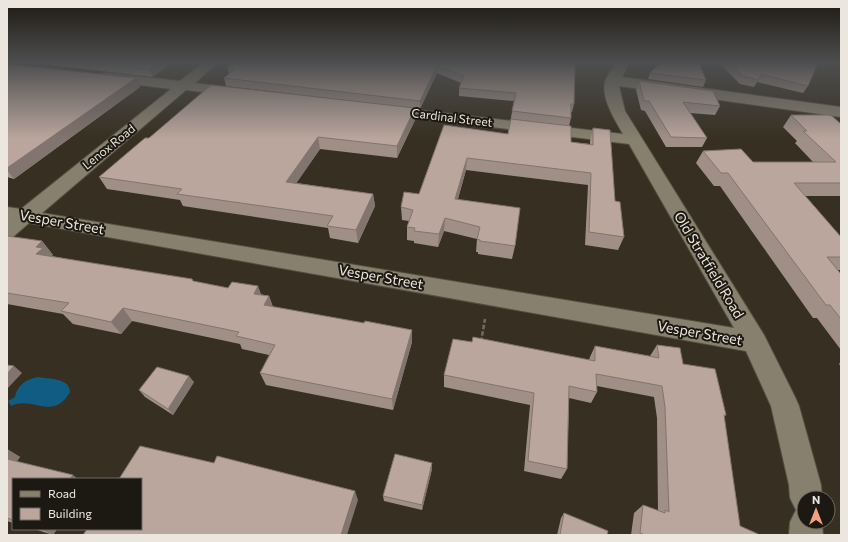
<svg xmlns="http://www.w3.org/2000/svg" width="848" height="542" viewBox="0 0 848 542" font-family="Commissioner,sans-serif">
	<rect width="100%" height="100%" fill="#373022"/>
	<!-- water -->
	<path fill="#115c82" d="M38 377C49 379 70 378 70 392 53 422 32 395 11 406L8 401 15 397C17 385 27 379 38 377Z"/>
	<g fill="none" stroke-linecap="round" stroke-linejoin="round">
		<defs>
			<path id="street" d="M203 63H217L195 83 241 89 243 92 241 95 236 96 186 90 42 213 734 328 629 144 385 114 380 113 378 110 380 107 385 106 623 134C615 120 599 95 606 79 608 74 613 68 616 63H629L622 77 841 107V117L619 86 625 111 764 335 795 397 799 406 821 485 822 498H804V522H822L823 535H789L790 522 796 510 790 498 789 485 771 406 746 351 29 223 14 236 7 238V207L21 209 171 89 107 81 102 80 100 77 102 74 107 73 180 81Z"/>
		</defs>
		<!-- street casing -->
		<use href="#street" stroke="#534e41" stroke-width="2"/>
		<!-- path -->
		<polyline stroke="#726c60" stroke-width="2.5" stroke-dasharray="4.5 2" stroke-linecap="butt" points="481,342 485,319"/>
		<!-- street -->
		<use href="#street" fill="#87806f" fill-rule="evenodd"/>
	</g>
	<!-- wall -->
	<g fill="#a08f87">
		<polygon points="34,63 171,63 152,77"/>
		<polygon points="575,63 574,104 572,112 571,112 571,118 569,126 571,142 590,144 590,141 593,128 615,201 624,237 618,250 585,245 588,185 466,170 458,199 515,246 512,259 478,254 478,252 476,252 477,239 444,231 438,247 414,243 414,241 407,240 407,227 409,221 402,220 401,207 419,194 444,125 508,134 514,101 459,96 459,88 461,83 437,73 420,109 226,86 224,78 229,74 227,68"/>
		<polygon points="719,63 818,63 808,86 803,93 757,82 754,87 740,84"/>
		<polygon points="7,64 140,87 14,179 7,177"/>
		<polygon points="650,73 706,80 703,87 648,79"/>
		<polygon points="639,81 720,106 715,115 690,113 707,138 702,147 666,147 645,111 641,110 636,90"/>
		<polygon points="415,108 415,120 397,158 320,149 296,183 373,194 375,206 358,243 330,238 328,228 183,206 180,200 107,189 99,177 149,138"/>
		<polygon points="791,115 841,124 841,196 805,196 841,237 841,270 837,270 841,274 841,350 817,318 813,318 720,186 714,186 696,163 703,151 753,162 813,162 795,143 797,141 783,127"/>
		<polygon points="7,236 42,241 53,255 51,256 193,281 269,296 273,307 412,342 393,410 266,385 260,373 269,355 242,349 240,344 132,321 121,334 73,324 63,314 7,304"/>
		<polygon points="472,342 589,360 590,357 595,346 650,356 657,345 683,364 726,415 724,417 740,526 758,535 631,535 634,513 643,505 658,511 657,418 654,397 597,386 597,392 591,403 569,398 567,469 561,479 524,471 530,405 444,387 444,375"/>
		<polygon points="841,361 841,367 839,364"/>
		<polygon points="194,382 173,415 145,397 139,390"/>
		<polygon points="7,449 20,457 17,461 13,479 13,523 7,521"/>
		<polygon points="432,469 422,510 384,501 383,496"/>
		<polygon points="564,513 607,535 557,535 561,518"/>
		<polygon points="34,529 57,529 53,535"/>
	</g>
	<!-- shaded-wall -->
	<g fill="#82746e">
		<polygon points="156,63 171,63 152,77 149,69"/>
		<polygon points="437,66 437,73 420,109 420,101"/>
		<polygon points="136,78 140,87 14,179 7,170 7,168"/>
		<polygon points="415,108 415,120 397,158 397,146"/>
		<polygon points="318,137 320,149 289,194 286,182"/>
		<polygon points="467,158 466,170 454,212 455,199"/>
		<polygon points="373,194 375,206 358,243 356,230"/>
		<polygon points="445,218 444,231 438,247 439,234"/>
		<polygon points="42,241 53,255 50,257 36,254 36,247"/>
		<polygon points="258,286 263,299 254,294"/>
		<polygon points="269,296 274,310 264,305"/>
		<polygon points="123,308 132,321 121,334 111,322"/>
		<polygon points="412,330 412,342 393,410 392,399"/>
		<polygon points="14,366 22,373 7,389 7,374"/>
		<polygon points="189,376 194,382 173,415 168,409"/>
		<polygon points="7,449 20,457 13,466 7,463"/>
		<polygon points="432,463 432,469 422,510 422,505"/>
		<polygon points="73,475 78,479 70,479"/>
		<polygon points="355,491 358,500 347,535 341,535"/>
		<polygon points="41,529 57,529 53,535"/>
	</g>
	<!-- building -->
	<g fill="#baa69d" stroke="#82746e">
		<polygon points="103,63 156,63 149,69"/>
		<polygon points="233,63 575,63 574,104 571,104 571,118 512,111 516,93 459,88 464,76 437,66 420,101 224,78 235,69 227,68"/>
		<polygon points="660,63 699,63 706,80 650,73"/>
		<polygon points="730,63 818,63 808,86 761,74 758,80 743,76"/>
		<polygon points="7,64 136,78 7,168"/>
		<polygon points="639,81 640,81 713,91 720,106 683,102 707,138 671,137 649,101 644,101"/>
		<polygon points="211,85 415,108 397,146 318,137 286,182 373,194 356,230 327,226 333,216 177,194 182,189 99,177 145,138 149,138"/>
		<polygon points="791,115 828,115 832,116 841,124 841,183 794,183 841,237 841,257 827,257 841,274 841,319 830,305 826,305 728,173 721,173 703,151 741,149 753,162 836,162 803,131 807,131"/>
		<polygon points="511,119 571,126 571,142 593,145 593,128 610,130 615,201 620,202 624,237 589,232 591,173 467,158 455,199 520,208 515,246 480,241 480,240 477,239 480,227 445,218 439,234 414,231 415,228 407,227 413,210 401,207 404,192 419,194 444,125 508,134"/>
		<polygon points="7,236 42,241 36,247 43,248 36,254 192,279 193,281 228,288 232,282 258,286 254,294 269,296 264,305 364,323 365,321 412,330 392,399 260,373 275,345 236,336 239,332 123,308 111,322 61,311 69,303 7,293"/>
		<polygon points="473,337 595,361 595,346 659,358 657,345 680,348 683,364 715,369 726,415 724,415 740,526 758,534 758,535 645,535 640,533 643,505 665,513 665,510 669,512 665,407 662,386 596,374 597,392 569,386 567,469 528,461 534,393 444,375 453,339 472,342"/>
		<polygon points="7,365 14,366 7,374"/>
		<polygon points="157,367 189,376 168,409 139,390"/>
		<polygon points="140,446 214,463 217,456 355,491 341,535 83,535 87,529 141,529 141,479 119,479"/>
		<polygon points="395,454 432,463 422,505 383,496"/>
		<polygon points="7,459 73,475 70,479 13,479 13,520 7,518"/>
		<polygon points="564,513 608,531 607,535 560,535"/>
	</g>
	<!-- sky -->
	<linearGradient id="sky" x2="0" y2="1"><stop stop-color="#1e1a13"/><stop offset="0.45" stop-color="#4d4e4f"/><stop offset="1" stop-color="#4d4e4f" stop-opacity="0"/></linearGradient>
	<rect width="848" height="139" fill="url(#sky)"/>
	<g text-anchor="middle" stroke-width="4" stroke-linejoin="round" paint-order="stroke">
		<!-- far-street labels -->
		<g font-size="12" fill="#ebe7de" stroke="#1c1912">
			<text transform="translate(452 118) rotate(7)" y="4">Cardinal Street</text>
			<text transform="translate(109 147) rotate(-39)" y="4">Lenox Road</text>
		</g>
		<!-- street labels -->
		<g font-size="14" fill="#ebe7de" stroke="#1c1912">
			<text transform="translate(62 222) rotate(10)" y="5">Vesper Street</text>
			<text transform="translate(709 265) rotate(59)" y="5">Old Stratfield Road</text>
			<text transform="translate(381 277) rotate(10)" y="5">Vesper Street</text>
			<text transform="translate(700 333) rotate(10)" y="5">Vesper Street</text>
		</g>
	</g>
	<!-- border -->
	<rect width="848" height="542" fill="none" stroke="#ebe7de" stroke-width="16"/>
	<!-- legend -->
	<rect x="12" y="478" width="130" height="52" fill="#1c1912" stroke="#6f6b64"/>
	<rect x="20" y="491" width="20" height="6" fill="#87806f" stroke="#6f6b64"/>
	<text x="48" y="498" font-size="12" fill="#ebe7de">Road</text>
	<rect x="20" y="508" width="20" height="12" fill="#baa69d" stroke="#6f6b64"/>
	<text x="48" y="518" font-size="12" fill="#ebe7de">Building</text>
	<!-- north arrow -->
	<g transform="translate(816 510)"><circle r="19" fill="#1c1912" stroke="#6f6b64"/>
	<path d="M0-3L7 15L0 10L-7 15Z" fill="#f2a080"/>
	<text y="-6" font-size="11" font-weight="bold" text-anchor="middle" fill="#ebe7de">N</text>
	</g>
</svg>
